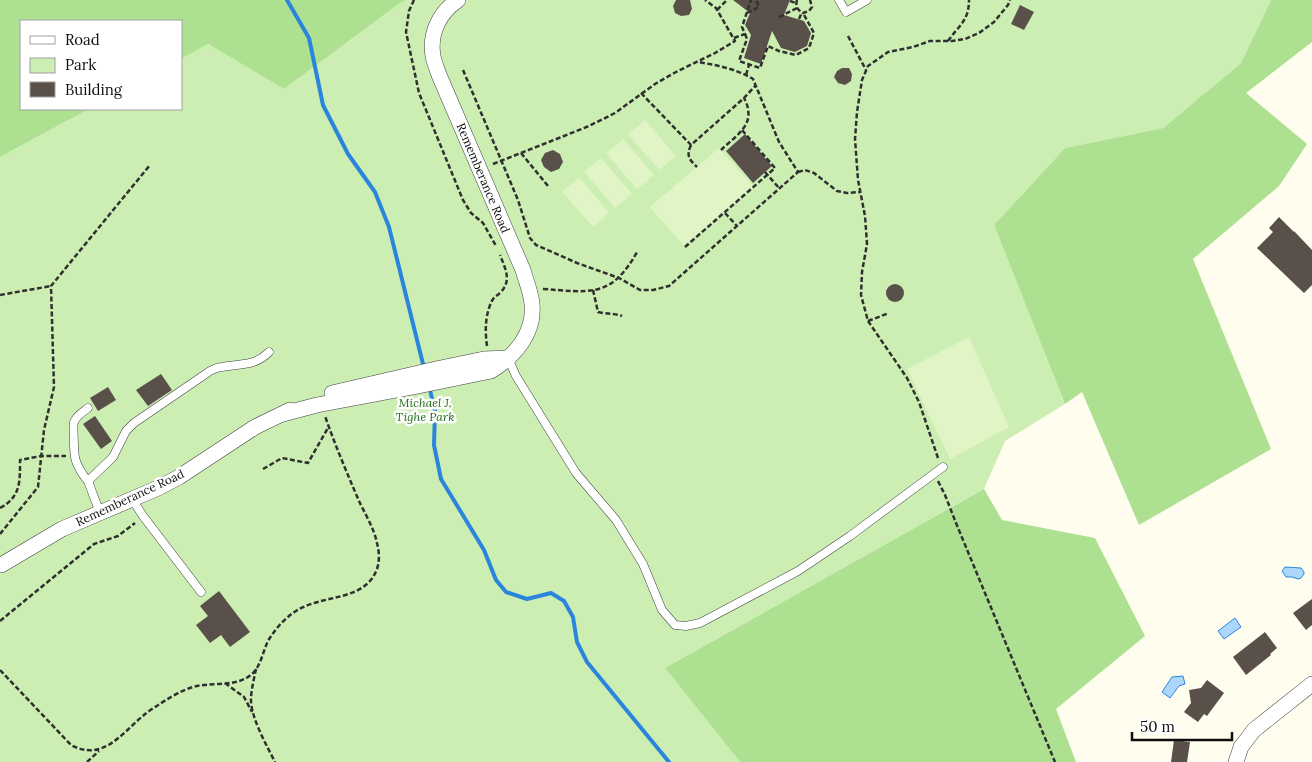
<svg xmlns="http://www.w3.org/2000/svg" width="1312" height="762" viewBox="0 0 1312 762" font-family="Lora,serif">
	<rect width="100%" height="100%" fill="#fffdee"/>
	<!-- green -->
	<polygon fill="#cceeb3" points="406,0 1271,0 1241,63 1163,128 1065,148 994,225 1065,404 1005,441 984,489 665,668 740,762 0,762 0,157 89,109 181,109 181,59 208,44 284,89 400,3"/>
	<!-- forest -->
	<g fill="#ade191">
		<polygon points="0,0 406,0 400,3 284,89 208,44 181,59 181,21 21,21 21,109 89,109 0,157"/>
		<polygon points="1271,0 1312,0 1312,42 1246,93 1307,144 1279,186 1193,259 1271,449 1139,525 1082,392 1065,404 994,225 1065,148 1163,128 1241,63"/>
		<polygon points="984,489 1002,520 1095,538 1145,636 1056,709 1076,762 740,762 665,668"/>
	</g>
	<!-- pitch -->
	<g fill="#e0f4c6">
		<polygon points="645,120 676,156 659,170 628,134"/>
		<polygon points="623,139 654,175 637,189 606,153"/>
		<polygon points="719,148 754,187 684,246 650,207"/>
		<polygon points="601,158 632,194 615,208 584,172"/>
		<polygon points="579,177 609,213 593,227 562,192"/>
		<polygon points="969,337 1009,427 950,459 907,369"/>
	</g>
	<!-- water -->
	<g fill="#acd7fd" stroke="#2b85dc">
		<polygon points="1285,567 1301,568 1304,572 1304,574 1301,578 1298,579 1292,577 1286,577 1282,571"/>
		<polygon points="1235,618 1241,627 1224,639 1218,631"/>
		<polygon points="1183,676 1185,684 1179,686 1170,698 1162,692 1172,677"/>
	</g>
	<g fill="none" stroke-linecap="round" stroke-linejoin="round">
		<!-- stream -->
		<g stroke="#2b85dc" stroke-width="4">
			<polyline points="287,0 309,38 323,105 348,154 375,192 389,227 424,368"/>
			<polyline points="429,386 435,411 434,445 441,479 484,550 496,580 506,592 527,599 551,593 564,601 573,617 577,642 587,662 669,762"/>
		</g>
	</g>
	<!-- building -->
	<g fill="#585049">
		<polygon points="676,0 690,0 692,9 689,15 681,16 675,13 673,6"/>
		<polygon points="733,0 790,0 784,15 804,21 811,33 807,46 795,52 781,48 772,31 761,64 744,58 751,35 745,25 750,13"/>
		<polygon points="1020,5 1034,12 1024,30 1011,24"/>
		<polygon points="842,68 849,68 852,74 851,81 845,85 838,83 834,77 837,71"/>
		<polygon points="745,134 772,166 753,183 726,151"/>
		<polygon points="553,150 560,154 563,162 559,169 551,172 544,167 541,160 545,153"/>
		<polygon points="1279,217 1294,232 1294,231 1312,250 1312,285 1304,293 1257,248 1273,232 1269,228"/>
		<circle cx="895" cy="293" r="9"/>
		<polygon points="161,374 172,390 148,406 136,390"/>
		<polygon points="108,387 116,400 98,411 90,398"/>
		<polygon points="95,416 112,441 101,449 83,424"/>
		<polygon points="219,591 250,632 230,647 221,635 210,643 196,625 208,616 200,606"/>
		<polygon points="1312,599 1312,625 1306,630 1293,613"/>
		<polygon points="1265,632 1277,648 1270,654 1271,655 1246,675 1233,657"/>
		<polygon points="1207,680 1224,693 1207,716 1204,714 1198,722 1184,712 1191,703 1189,690 1201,688"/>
		<polygon points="1174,740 1190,742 1187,762 1171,762"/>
	</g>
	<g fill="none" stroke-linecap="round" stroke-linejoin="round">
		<defs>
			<g id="lane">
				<polyline points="839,0 846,12 867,0"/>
				<polyline points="508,358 516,376 576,473 616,520 643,564 662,610 675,625 686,626 700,623 798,571 850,536 943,467"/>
				<path d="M88 408C84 411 76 416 74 422 73 424 74 453 75 457 76 464 83 476 88 481"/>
				<polyline points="132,499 143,516 201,592"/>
				<path d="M100 513 88 481 113 457 126 431 134 423 210 371C214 369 218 367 222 367 241 363 254 367 269 352"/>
			</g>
			<g id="street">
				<polyline points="332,393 436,369 484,359 508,358"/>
				<path d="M283 414 317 405 418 386 491 371C515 356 535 333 532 304 531 292 526 281 523 270L439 75C437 69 434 62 433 56 429 33 440 12 458 0"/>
				<polyline points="1,565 62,529 158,488 179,477 255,427 290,410"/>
				<polyline points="1236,762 1241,747 1254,730 1312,684"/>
			</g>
		</defs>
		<!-- lane casing -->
		<use href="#lane" stroke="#414141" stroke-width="9"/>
		<!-- street casing -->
		<use href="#street" stroke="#414141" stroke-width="16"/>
		<!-- path -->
		<g stroke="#303030" stroke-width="2.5" stroke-dasharray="5 2.5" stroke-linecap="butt">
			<polyline points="414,0 409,11 406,32 419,93 463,200 471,213 483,223 496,246"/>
			<path d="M797 0C795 7 798 10 803 13L809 11 812 7 810 0"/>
			<polyline points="790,1 796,3"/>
			<polyline points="717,10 727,0"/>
			<polyline points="747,13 759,7 756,0"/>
			<polyline points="779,17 797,8"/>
			<polyline points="799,19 802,12"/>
			<polyline points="745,34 747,39 739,61 760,68 768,46 779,51 796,55 809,48 814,33 803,13"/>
			<polyline points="848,36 866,70"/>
			<polyline points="734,38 745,34 742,27 751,0"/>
			<path d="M948 41C959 25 969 21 969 0"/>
			<path d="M463 70 518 200 530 238 536 245 577 263 619 278 640 290H653L669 286 798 172 779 142 753 79C737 69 716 65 698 62"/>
			<polyline points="746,75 749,65"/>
			<polyline points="641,93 691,145 744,98 756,85"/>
			<path d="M691 145C686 156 689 159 697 167"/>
			<path d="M721 150C732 139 752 127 748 110 748 106 746 102 744 98"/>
			<polyline points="521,153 548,186"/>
			<polyline points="493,164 559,138 589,126 615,113 655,84 676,72 715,53 735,41 716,8 705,0"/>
			<polyline points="765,172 779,188"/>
			<polyline points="798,172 805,170 814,173 837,191 847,193 860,192"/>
			<polyline points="725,213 737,226"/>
			<polyline points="685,247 775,168 742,130"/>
			<path d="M543 289C589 292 611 299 637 252"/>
			<path d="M593 290 598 312C606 314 614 313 622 316"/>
			<polyline points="0,295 51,286"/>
			<polyline points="868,321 889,313"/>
			<path d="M487 346C485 332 485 316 491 303 493 297 497 296 501 292 512 280 505 268 500 255"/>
			<polyline points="938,458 919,402 907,378 868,321 861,295 862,272 867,244 865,216 858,180 855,139 857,112 862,80 868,66 888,52 913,47 930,41 952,41 965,39 979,33 994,22 1008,5 1010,0"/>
			<polyline points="263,469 282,458 308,463 329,426"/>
			<polyline points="938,481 945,495 956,523 1055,762"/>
			<path d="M0 508C21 497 20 481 20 460L41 456H66"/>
			<polyline points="0,534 38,487 44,430 54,387 51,286 150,165"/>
			<polyline points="0,621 94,544 118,536 135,523"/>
			<path d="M256 669C254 679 251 690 251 700 251 718 267 746 275 762"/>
			<path d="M0 670 71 745C103 762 121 734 144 715 150 710 158 705 166 700 174 695 183 690 193 687 211 682 232 687 248 677 261 669 262 653 268 641 275 629 285 618 296 611 322 594 365 602 377 569 380 560 379 551 377 543 374 528 365 514 359 501 347 473 335 445 325 416"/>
			<polyline points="225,683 244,697 252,712"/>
			<polyline points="87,762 99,751"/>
		</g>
		<!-- lane -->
		<use href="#lane" stroke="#fff" stroke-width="8"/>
		<!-- street -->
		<use href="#street" stroke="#fff" stroke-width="15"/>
	</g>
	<g text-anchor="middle" stroke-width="5" stroke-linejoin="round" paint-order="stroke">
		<!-- street labels -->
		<g font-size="12" fill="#0e0e0e" stroke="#fff">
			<text transform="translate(483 178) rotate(67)" y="4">Rememberance Road</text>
			<text transform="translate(130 498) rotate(-25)" y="4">Rememberance Road</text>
		</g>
		<!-- park labels -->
		<g font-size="12" font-style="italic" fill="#206d16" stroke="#fff">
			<text x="425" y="407">Michael J.<tspan x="425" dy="14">Tighe Park</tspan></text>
		</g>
	</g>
	<!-- legend -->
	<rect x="20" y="20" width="162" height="90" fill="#ffffff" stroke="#9f9f9f"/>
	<rect x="30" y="36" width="25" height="8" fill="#ffffff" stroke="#9f9f9f"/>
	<text x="65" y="45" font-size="15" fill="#0e0e0e">Road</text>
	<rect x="30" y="58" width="25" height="15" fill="#cceeb3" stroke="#9f9f9f"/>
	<text x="65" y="70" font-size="15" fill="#0e0e0e">Park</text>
	<rect x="30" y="82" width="25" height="15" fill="#585049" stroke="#9f9f9f"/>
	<text x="65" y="95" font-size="15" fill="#0e0e0e">Building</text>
	<!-- scale -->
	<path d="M1132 732v8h100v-8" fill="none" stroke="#0e0e0e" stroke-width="2.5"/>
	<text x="1140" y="732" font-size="15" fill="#0e0e0e" stroke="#ffffff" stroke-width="4" paint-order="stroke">50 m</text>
</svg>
